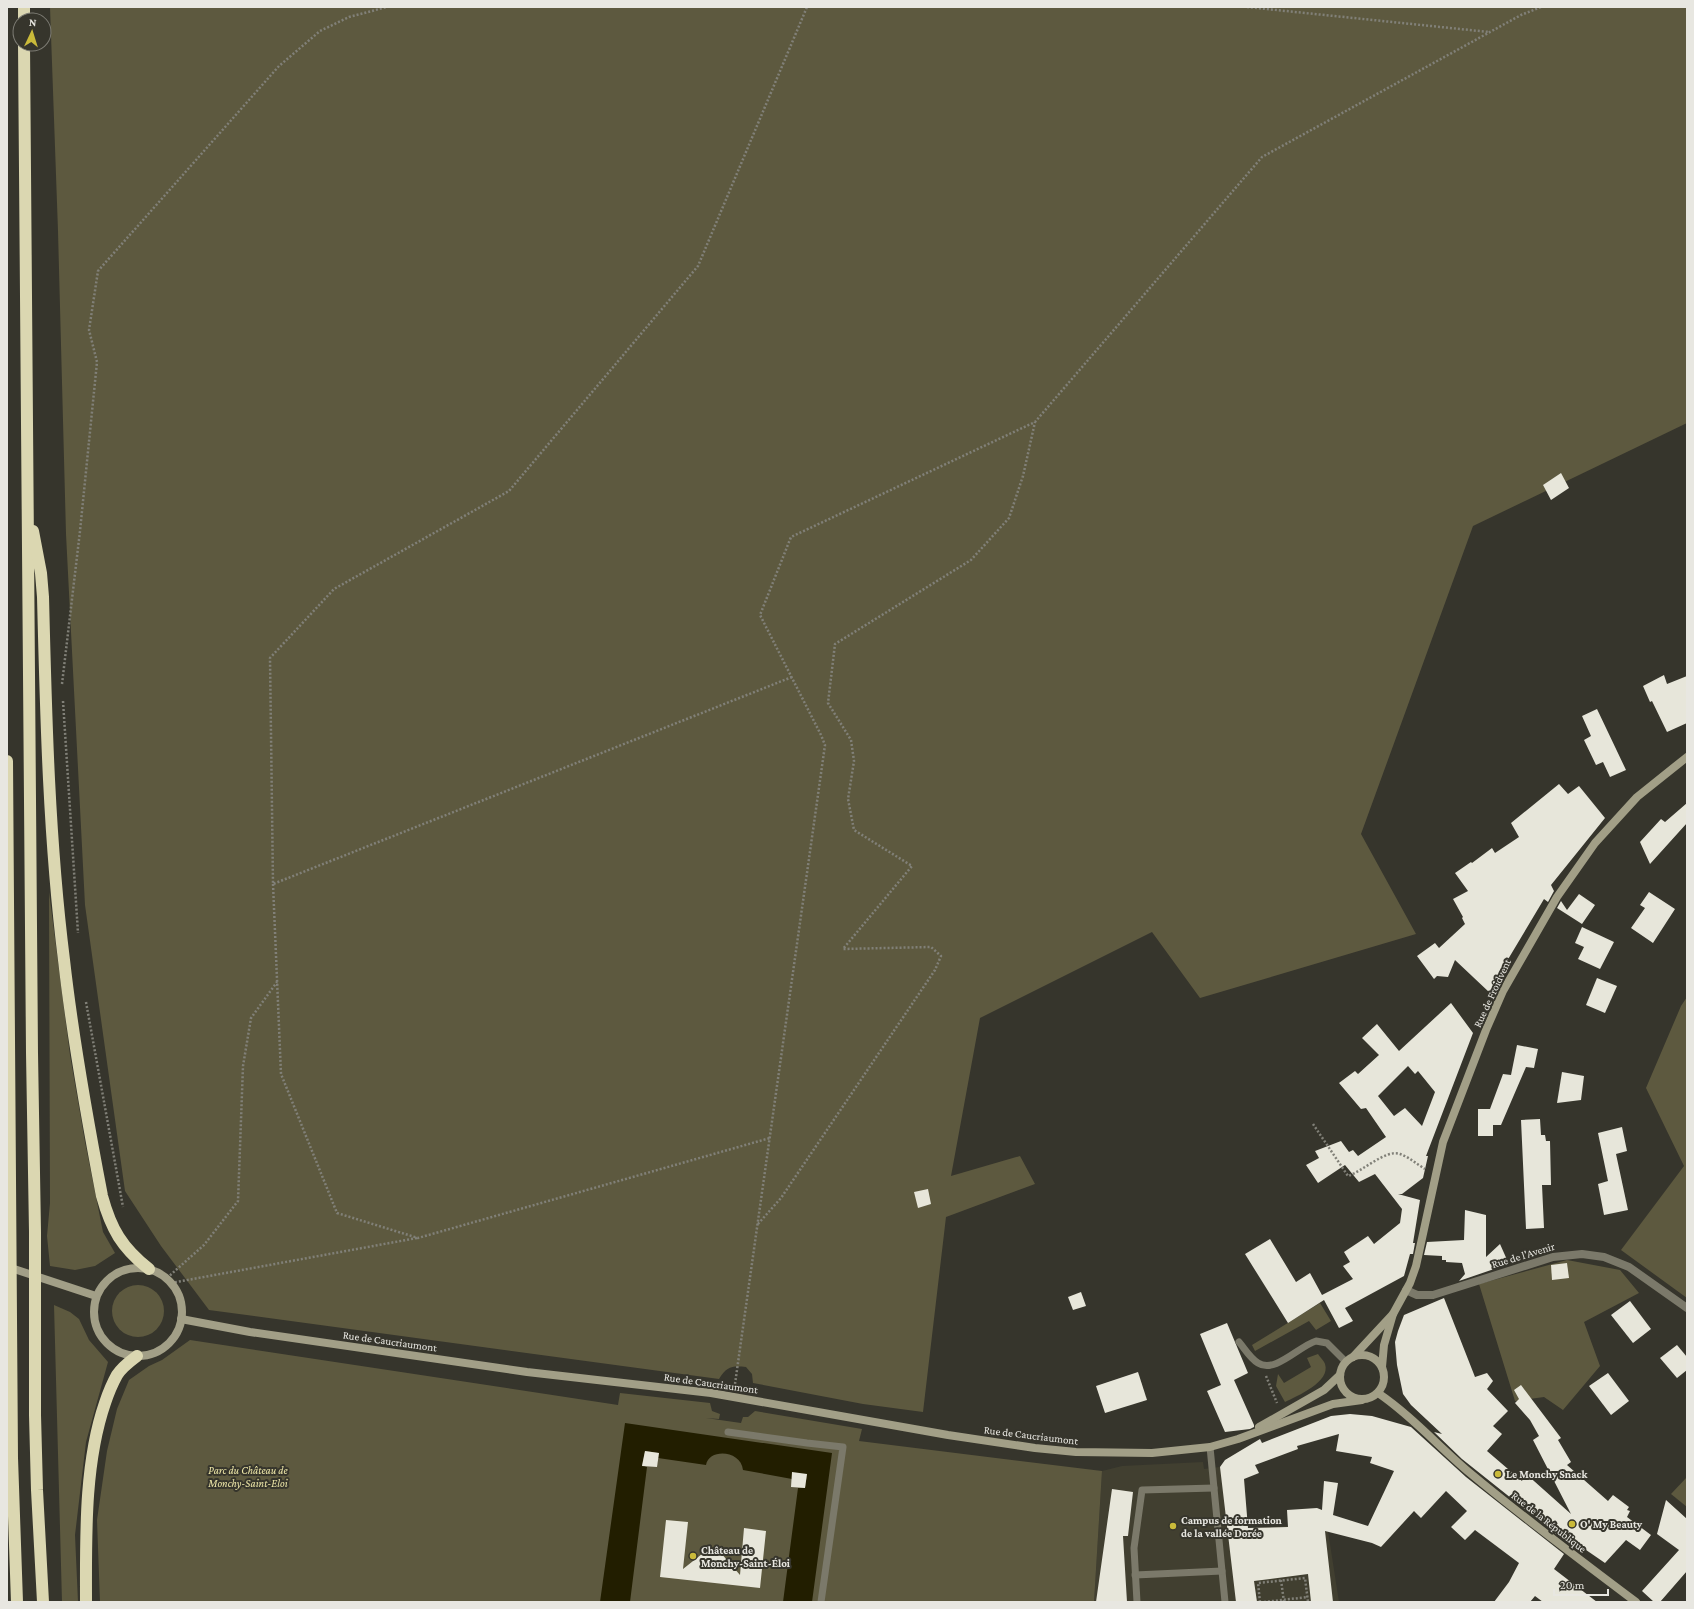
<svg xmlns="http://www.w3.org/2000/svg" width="1694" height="1609" viewBox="0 0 1694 1609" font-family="'Crimson Pro',serif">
	<rect width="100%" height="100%" fill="#36352c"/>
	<!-- built -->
	<polygon fill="#413f30" points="1242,1450 1248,1528 1307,1525 1328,1531 1339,1602 1094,1602 1102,1471 1122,1466 1203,1462 1204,1469 1220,1467 1225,1460"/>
	<!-- green -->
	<g fill="#5d593f">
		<path d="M50 7H1687V423L1473 526 1361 834 1416 934 1200 998 1152 932 980 1018 951 1176 1020 1156 1035 1184 946 1217 923 1412 863 1404 753 1383 752 1374 746 1367C732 1366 727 1366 719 1379L209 1310 161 1246 125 1191 85 905 66 534 58 231Z"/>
		<polygon points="49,892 70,1055 85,1142 103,1232 115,1253 95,1266 75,1270 50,1266 47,1236 50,1203"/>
		<polygon points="1687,997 1687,1298 1621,1250 1684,1166 1646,1088 1681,1006"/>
		<polygon points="1567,1260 1620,1270 1639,1293 1584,1322 1600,1366 1563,1410 1544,1397 1515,1401 1479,1284"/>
		<circle cx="138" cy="1311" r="26"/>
		<polygon points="1320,1303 1331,1321 1316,1330 1309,1321 1255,1351 1252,1345"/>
		<polygon points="54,1305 70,1312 79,1319 89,1340 108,1362 86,1442 75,1535 78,1602 62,1602"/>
		<polygon points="190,1340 618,1405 620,1393 710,1403 712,1411 720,1414 719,1419 706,1418 741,1423 743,1417 748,1417 755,1411 862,1429 859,1441 1102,1471 1094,1602 100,1602 97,1520 107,1451 117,1409 129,1380 149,1366 162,1360"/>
		<path d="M1318 1354C1320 1357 1324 1361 1325 1364 1331 1382 1297 1396 1285 1402L1276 1386 1278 1374 1284 1383 1311 1367 1307 1358Z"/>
		<polygon points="1687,1477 1687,1507 1671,1494"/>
	</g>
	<!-- water -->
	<path fill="#221e00" d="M625 1423 832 1453 812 1602H783L798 1488H805L807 1474 792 1479 743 1470C741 1450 709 1448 706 1465L658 1458 659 1453 645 1451 642 1465 647 1467 630 1602H600Z"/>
	<!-- building -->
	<g fill="#e7e6da" fill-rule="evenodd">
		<polygon points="1561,473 1569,488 1551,500 1543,485"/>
		<polygon points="1664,675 1667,684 1687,676 1687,723 1667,732 1652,701 1650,702 1643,686"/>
		<polygon points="1597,709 1626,770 1610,777 1603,762 1596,765 1584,740 1591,736 1582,716"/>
		<polygon points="1559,784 1568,794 1579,786 1605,818 1551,885 1554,891 1548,902 1544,899 1507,961 1490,993 1455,960 1448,977 1437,976 1434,979 1417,956 1435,943 1439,948 1465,924 1462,918 1463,917 1453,899 1468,891 1455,873 1471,862 1472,863 1492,848 1495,853 1519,837 1511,823"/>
		<polygon points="1687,803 1687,823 1650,864 1640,842 1661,819 1665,822"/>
		<polygon points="1649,892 1675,909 1653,943 1631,928 1645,908 1640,905"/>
		<polygon points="1579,894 1595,905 1582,924 1557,908 1561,901 1567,910"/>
		<polygon points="1582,927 1614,942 1600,969 1578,959 1584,947 1575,943"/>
		<polygon points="1597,978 1617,986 1605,1013 1586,1005"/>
		<path d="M1451 1003 1473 1033 1426 1156H1428L1423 1178 1402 1194H1398L1420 1200 1413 1243H1415L1413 1254H1410L1404 1276 1345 1308 1353 1321 1339 1328 1324 1300 1288 1323 1245 1254 1270 1239 1296 1282 1310 1273 1322 1295 1353 1279 1343 1266 1350 1262 1344 1252 1368 1236 1374 1244 1400 1223 1402 1209 1375 1174 1359 1182 1345 1165 1318 1183 1306 1165 1319 1158 1315 1151 1341 1141 1349 1152 1353 1150 1358 1156 1386 1137 1366 1108 1361 1109 1339 1083 1355 1071 1358 1074 1379 1055 1362 1038 1377 1024 1399 1051ZM1408 1066 1415 1074 1418 1071 1435 1092 1422 1126 1405 1108 1394 1116 1378 1096Z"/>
		<polygon points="1517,1045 1538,1049 1534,1068 1526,1067 1501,1125 1493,1125 1493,1136 1478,1136 1478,1109 1490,1109 1503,1074 1511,1075"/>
		<polygon points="1562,1072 1584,1076 1581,1100 1557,1103"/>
		<polygon points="1540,1119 1541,1135 1545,1135 1546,1141 1550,1141 1551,1185 1542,1185 1544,1228 1526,1229 1521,1120"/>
		<polygon points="1622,1127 1627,1151 1616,1154 1628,1210 1604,1215 1598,1184 1608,1181 1598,1133"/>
		<polygon points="928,1189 931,1204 918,1208 914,1192"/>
		<polygon points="1465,1210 1486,1215 1486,1257 1500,1244 1508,1262 1497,1266 1497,1268 1459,1281 1465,1274 1462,1263 1446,1262 1446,1260 1442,1260 1442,1256 1424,1255 1427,1242 1464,1240"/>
		<polygon points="1567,1263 1569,1278 1552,1280 1551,1265"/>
		<polygon points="1081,1292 1086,1306 1073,1310 1068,1297"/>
		<polygon points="1444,1298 1475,1377 1487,1373 1493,1381 1487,1389 1508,1411 1493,1426 1502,1434 1487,1451 1522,1481 1525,1473 1571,1514 1533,1440 1539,1436 1530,1420 1515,1403 1519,1399 1514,1390 1521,1385 1561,1438 1558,1440 1571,1462 1567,1465 1608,1501 1613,1495 1629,1507 1627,1510 1630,1511 1627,1517 1651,1535 1640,1550 1626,1540 1605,1563 1573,1541 1570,1545 1462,1459 1434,1432 1442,1434 1411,1405 1403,1394 1397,1365 1395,1342 1398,1331 1404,1315"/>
		<polygon points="1630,1301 1651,1329 1633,1343 1611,1315"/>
		<polygon points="1227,1323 1248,1373 1234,1380 1254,1425 1254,1427 1250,1429 1225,1432 1207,1391 1221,1385 1200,1334"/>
		<polygon points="1677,1345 1687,1357 1687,1370 1677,1378 1660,1358"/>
		<polygon points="1138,1372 1147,1400 1105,1413 1096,1386"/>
		<polygon points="1608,1373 1629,1401 1611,1415 1589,1386"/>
		<path d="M1350 1414 1372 1416 1411 1427 1466 1477 1564 1554 1554 1569 1597 1602H1543L1535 1596 1530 1602H1494L1509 1582 1519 1563 1475 1530 1465 1540 1451 1527 1467 1511 1446 1491 1421 1518 1414 1511 1381 1547 1372 1543 1325 1531 1333 1602H1311L1308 1574 1254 1581 1257 1602H1236L1220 1467 1225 1460 1260 1439 1262 1443 1331 1416ZM1339 1434 1336 1451 1372 1457 1370 1463 1394 1471 1368 1526 1333 1515 1338 1483 1324 1481 1322 1510 1317 1508 1287 1510 1288 1527 1248 1528 1244 1479 1259 1473 1255 1465 1298 1449 1297 1446Z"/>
		<polygon points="645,1451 659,1453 657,1467 642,1466"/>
		<polygon points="792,1472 807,1474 805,1488 791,1487"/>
		<polygon points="1112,1489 1133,1492 1128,1536 1123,1536 1127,1602 1096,1602"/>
		<polygon points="1666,1500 1687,1519 1687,1571 1660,1602 1654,1602 1642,1591 1679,1550 1657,1534"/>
		<polygon points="666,1520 688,1522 683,1569 707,1550 720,1552 740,1575 744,1528 766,1531 760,1588 660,1577"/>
	</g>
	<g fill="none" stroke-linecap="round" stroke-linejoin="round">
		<!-- path -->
		<g stroke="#818078" stroke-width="2.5" stroke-dasharray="2 2" stroke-linecap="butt">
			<polyline points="1247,7 1489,32"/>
			<polyline points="792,677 273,884 270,658 334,589 509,491 698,266 807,7"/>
			<polyline points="62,684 80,531 97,362 89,330 98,271 279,66 320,31 349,17 387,7"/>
			<polyline points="63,701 78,933"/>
			<polyline points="273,884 281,1074 337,1213 418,1238 770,1138"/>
			<polyline points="86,1002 123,1207"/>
			<path d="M1313 1124 1348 1176C1363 1171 1386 1149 1400 1154 1409 1157 1418 1165 1425 1169"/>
			<polyline points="758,1224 781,1198 935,970 941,956 931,947 843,949 912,866 854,830 848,799 854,761 851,740 828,703 835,644 971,560 1009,518 1023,476 1035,422"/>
			<polyline points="167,1278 204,1245 238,1201 243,1066 251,1018 277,982"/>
			<polyline points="171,1283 417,1238"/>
			<polyline points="1266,1376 1277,1403"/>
			<polyline points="735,1384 825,745 821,735 760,615 791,537 1035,422 1262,157 1521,15 1541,7"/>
			<polyline points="1281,1580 1284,1602"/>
			<polyline points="1260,1602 1258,1583 1305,1578 1308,1602"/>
			<polyline points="1264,1602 1308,1597"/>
		</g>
		<!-- lane -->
		<g stroke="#7b796a" stroke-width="7">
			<path d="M1239 1342C1245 1349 1250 1358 1258 1363 1275 1374 1299 1346 1316 1341L1327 1343 1346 1362"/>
			<polyline points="728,1432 807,1443 843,1447 821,1602"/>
			<polyline points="1210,1447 1225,1602"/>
			<polyline points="1135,1575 1222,1571"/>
			<polyline points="1137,1602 1134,1548 1142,1490 1214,1488"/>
		</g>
		<!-- street -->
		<polyline stroke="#7b796a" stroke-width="8" points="1406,1290 1417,1295 1433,1295 1553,1257 1582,1254 1604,1257 1629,1267 1687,1308"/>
		<!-- secondary -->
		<g stroke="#a29f87" stroke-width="8">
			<polyline points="8,1267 96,1296"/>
			<circle cx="138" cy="1312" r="44"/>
			<polyline points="181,1319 250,1332 527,1372 711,1393 948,1435 1035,1448 1076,1452 1152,1453 1210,1447 1238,1439 1333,1404 1362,1400"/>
			<circle cx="1362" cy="1377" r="22"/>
			<polyline points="1353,1357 1393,1314"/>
			<polyline points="1382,1367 1384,1345 1393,1314 1410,1283 1416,1266 1443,1142 1486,1030 1503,991 1557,897 1595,843 1637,797 1687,757"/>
			<path d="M1378 1393C1412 1416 1439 1447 1470 1473 1524 1518 1580 1560 1636 1602"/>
			<polyline points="1259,1427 1324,1390 1340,1375"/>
		</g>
		<!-- highway -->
		<g stroke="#dbd7b1" stroke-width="12">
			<polyline points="24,7 24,20"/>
			<polyline points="24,44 32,1053 35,1232 35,1415 37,1490 43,1602"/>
			<path d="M33 531 41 573 43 597C46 719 49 840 64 960 73 1040 87 1118 102 1196 111 1229 122 1248 149 1269"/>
			<polyline points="7,761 12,1458 17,1602"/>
			<path d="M86 1602C86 1538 84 1464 105 1403 108 1394 112 1384 117 1375 122 1367 129 1362 137 1356"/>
		</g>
	</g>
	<!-- markers -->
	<g fill="#caba3a" stroke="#36352c" stroke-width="1.5">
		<circle cx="1498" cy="1474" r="4"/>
		<circle cx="1572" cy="1524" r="4"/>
		<circle cx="1173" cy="1526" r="4"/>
		<circle cx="693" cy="1556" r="4"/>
	</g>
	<g text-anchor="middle" stroke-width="4" stroke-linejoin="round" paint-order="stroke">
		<!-- street labels -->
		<g font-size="11" fill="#e8e7e1" stroke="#36352c">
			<text transform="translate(1492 993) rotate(-65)" y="4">Rue de Froidvent</text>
			<text transform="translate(1523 1255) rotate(-17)" y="4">Rue de l'Avenir</text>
			<text transform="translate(390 1341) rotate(8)" y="4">Rue de Caucriaumont</text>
			<text transform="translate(711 1383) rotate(8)" y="4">Rue de Caucriaumont</text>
			<text transform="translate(1031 1435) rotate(7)" y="4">Rue de Caucriaumont</text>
			<text transform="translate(1549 1522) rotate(38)" y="4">Rue de la République</text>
		</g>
		<!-- park labels -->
		<g font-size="11" font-style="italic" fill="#eee7a8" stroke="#36352c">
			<text x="248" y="1474">Parc du Château de<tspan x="248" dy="13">Monchy-Saint-Eloi</tspan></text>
		</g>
		<!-- poi labels -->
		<g font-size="11" font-weight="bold" fill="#e8e7e1" stroke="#36352c" text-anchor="start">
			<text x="1506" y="1478">Le Monchy Snack</text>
			<text x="1181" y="1524">Campus de formation<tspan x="1181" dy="13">de la vallée Dorée</tspan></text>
			<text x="1580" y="1528">O' My Beauty</text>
			<text x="701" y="1554">Château de<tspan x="701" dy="13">Monchy-Saint-Éloi</tspan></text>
		</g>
	</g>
	<!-- border -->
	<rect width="1694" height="1609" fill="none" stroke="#e8e7e1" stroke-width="16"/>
	<!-- north arrow -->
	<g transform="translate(32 32) rotate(4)"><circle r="19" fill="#36352c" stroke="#7d7c74"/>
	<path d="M0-3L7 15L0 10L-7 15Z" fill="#caba3a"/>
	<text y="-6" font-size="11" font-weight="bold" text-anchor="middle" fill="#e8e7e1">N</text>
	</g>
	<!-- scale -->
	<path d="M1554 1589v6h54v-6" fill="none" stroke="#e8e7e1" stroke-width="2"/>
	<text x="1560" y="1589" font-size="12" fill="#e8e7e1" stroke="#36352c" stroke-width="3" paint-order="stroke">20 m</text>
</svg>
